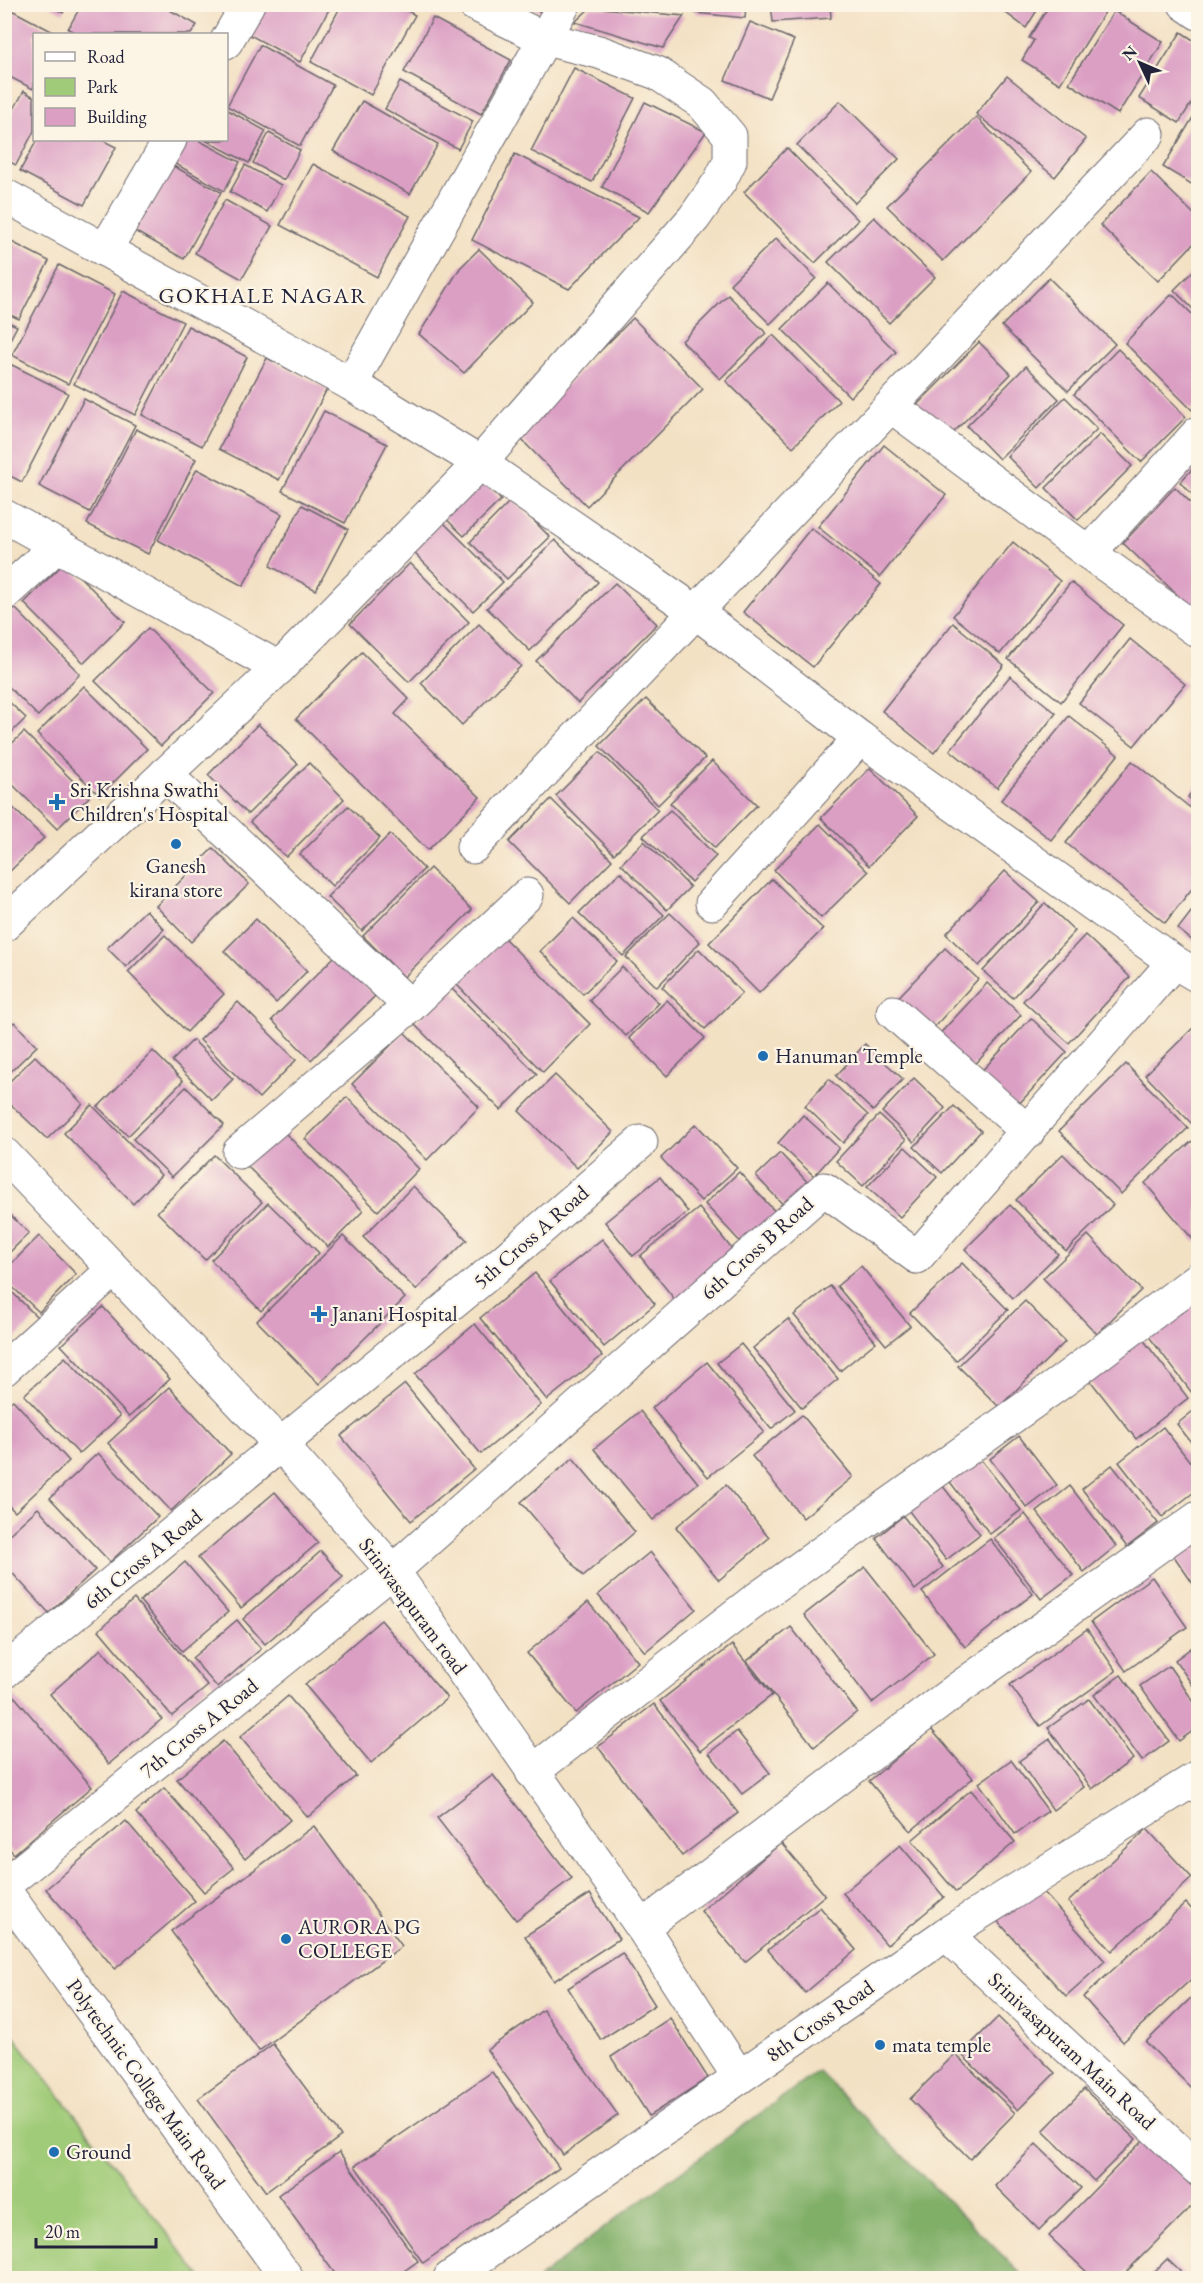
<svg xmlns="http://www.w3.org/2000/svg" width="1203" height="2283" viewBox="0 0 1203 2283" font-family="'EB Garamond',serif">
	<rect width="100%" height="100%" fill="#fcf5e5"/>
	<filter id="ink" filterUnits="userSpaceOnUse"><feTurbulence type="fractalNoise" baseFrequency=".0167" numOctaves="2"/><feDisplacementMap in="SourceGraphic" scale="12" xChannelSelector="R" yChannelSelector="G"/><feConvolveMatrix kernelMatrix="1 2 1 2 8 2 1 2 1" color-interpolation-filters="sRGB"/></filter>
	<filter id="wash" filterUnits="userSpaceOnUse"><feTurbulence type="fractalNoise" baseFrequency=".008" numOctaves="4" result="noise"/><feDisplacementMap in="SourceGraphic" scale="24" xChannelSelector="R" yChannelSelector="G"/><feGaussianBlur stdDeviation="1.35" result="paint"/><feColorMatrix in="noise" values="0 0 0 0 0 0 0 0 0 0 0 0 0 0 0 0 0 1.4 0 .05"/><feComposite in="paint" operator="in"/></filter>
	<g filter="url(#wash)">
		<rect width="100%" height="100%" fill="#f3e1c4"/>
		<!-- green -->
		<polygon fill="#a0cb78" stroke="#61765a" stroke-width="1.5" points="5,2025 202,2278 5,2278"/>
		<!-- forest -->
		<polygon fill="#80af68" stroke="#516852" stroke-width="1.5" points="818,2071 1025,2278 539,2278 617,2218"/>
		<g id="blocks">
			<!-- building -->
			<g fill="#db9fc4">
				<polygon points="47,4 67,4 63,13"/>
				<polygon points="82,4 159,4 197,25 191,34 78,34 68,29"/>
				<polygon points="265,4 332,4 300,62 248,34"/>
				<polygon points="342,4 394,4 415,15 371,95 311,62"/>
				<polygon points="528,4 547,4 542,13"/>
				<polygon points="696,4 746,4 745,18 695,13"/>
				<polygon points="771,4 830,4 831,18 773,22"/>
				<polygon points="994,4 1041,4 1026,28"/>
				<polygon points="1050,4 1110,4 1060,84 1022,60 1034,40 1029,38"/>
				<polygon points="4,6 57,34 34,34 34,86 33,89 4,74"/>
				<polygon points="591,7 684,16 663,48 575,22"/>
				<polygon points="1114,11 1163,42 1118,114 1069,83"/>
				<polygon points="433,18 511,60 481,114 404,72"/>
				<polygon points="750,22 794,40 769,98 725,80"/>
				<polygon points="1181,32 1198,43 1198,92 1179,123 1139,98"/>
				<polygon points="260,45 333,85 300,146 227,106"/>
				<polygon points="574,68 635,98 592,182 531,151"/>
				<polygon points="1007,76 1086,139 1055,177 976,114"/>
				<polygon points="400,82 473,121 458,149 385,109"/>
				<polygon points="24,91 34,97 34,131 16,165 4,159 4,127"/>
				<polygon points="362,101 438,144 410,194 333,151"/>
				<polygon points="840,101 899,159 855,203 797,145"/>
				<polygon points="645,102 706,132 649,212 602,187"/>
				<polygon points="226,109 266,131 249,163 205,140 226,140"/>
				<polygon points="1198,109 1198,188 1163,167"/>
				<polygon points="976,117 1031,172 943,261 887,206"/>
				<polygon points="269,133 300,150 284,180 253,163"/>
				<polygon points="37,140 102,140 116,147 84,205 20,171"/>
				<polygon points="184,140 198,140 240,162 224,191 172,162"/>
				<polygon points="787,148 858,220 815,263 744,192"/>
				<polygon points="515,154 639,217 569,289 472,240"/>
				<polygon points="166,162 221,192 184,259 129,228"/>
				<polygon points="313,164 410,216 377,277 280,225"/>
				<polygon points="245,165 281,185 267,212 230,192"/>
				<polygon points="1151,172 1198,218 1198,239 1158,281 1100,225"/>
				<polygon points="225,200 272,226 242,279 195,253"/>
				<polygon points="874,217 935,277 889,323 828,262"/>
				<polygon points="4,238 49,261 19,319 4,312"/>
				<polygon points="776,238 816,278 770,324 730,284"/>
				<polygon points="479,249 533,302 464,373 419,334 460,268"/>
				<polygon points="59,265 115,294 68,384 12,355"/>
				<polygon points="1198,266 1198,314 1174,290"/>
				<polygon points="1049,278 1115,344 1068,391 1002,326"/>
				<polygon points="828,283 896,352 850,397 782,329"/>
				<polygon points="123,291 183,322 135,415 74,384"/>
				<polygon points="1172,294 1198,320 1198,404 1192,410 1125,343"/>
				<polygon points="728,295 766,333 720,379 682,341"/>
				<polygon points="633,318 703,389 587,506 517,435"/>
				<polygon points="4,320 17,326 4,351"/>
				<polygon points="188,326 247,357 202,446 142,415"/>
				<polygon points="773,335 839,401 793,447 726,381"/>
				<polygon points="979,342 1011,374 947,439 915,407"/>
				<polygon points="1118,349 1186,417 1141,462 1074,394"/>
				<polygon points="267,358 327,389 279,480 219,449"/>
				<polygon points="4,361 68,393 22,482 4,473"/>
				<polygon points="1026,366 1059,399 999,459 967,426"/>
				<polygon points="1065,397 1097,429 1039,488 1007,456"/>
				<polygon points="84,399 135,425 90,512 39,486"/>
				<polygon points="324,411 387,444 345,523 282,491"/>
				<polygon points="136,429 196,459 148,554 87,524"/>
				<polygon points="1100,434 1132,466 1078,520 1046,488"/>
				<polygon points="884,445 946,495 880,577 818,527"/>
				<polygon points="1198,463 1198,500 1180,482"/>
				<polygon points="197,469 282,514 243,586 158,540"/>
				<polygon points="479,477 501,500 464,536 441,514"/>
				<polygon points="1175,487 1198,510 1198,606 1194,611 1123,543"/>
				<polygon points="512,499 550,537 507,579 470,542"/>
				<polygon points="302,505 348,529 316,590 270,566"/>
				<polygon points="439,518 503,582 473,611 409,548"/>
				<polygon points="811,528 881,584 813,667 743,612"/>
				<polygon points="555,540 598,582 530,651 487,608"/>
				<polygon points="1013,542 1060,581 1000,654 953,616"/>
				<polygon points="65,562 125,622 84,663 24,603"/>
				<polygon points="410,563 469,622 409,682 350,624"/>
				<polygon points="1071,582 1123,625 1061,702 1008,659"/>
				<polygon points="615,583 657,624 578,703 536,661"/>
				<polygon points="15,608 80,674 38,716 4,682 4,619"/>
				<polygon points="953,623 1004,665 934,753 882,711"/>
				<polygon points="479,624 521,666 462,725 421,683"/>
				<polygon points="148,628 214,693 161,746 95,681"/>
				<polygon points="1130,639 1185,684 1134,746 1079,703"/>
				<polygon points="362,652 409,699 395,714 480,797 428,850 296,719"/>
				<polygon points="1010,676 1056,713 997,788 950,750"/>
				<polygon points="84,686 147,749 100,796 37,734"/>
				<polygon points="4,697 26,718 4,740"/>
				<polygon points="646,699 705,758 658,805 599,746"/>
				<polygon points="1069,716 1118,755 1051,840 1001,800"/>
				<polygon points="258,724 298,764 248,814 208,775"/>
				<polygon points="24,732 89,797 57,829 4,776 4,751"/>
				<polygon points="600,752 658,810 614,854 556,796"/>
				<polygon points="712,761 757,805 715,848 670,803"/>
				<polygon points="1132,761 1198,814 1198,881 1165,923 1066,843"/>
				<polygon points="309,763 344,799 286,857 250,822"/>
				<polygon points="870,768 918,816 869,866 821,818"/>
				<polygon points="1198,784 1198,806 1188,797"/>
				<polygon points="4,799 44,838 4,877"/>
				<polygon points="551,799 612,860 570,903 509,842"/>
				<polygon points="348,806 380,838 332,886 300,854"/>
				<polygon points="670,810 716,856 691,882 643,836"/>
				<polygon points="820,824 868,872 821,918 774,870"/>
				<polygon points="390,834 424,869 362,931 327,897"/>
				<polygon points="644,841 690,887 667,910 621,864"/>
				<polygon points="213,848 249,884 191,942 156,906"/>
				<polygon points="430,868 472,910 404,977 363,936"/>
				<polygon points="1005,871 1039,902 979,966 946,934"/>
				<polygon points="620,872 664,915 623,956 579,913"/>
				<polygon points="772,879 823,929 759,993 709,943"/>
				<polygon points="1045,903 1075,931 1013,998 983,971"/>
				<polygon points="1198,903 1198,945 1178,929"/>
				<polygon points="146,910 164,929 126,967 107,948"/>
				<polygon points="670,913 700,942 657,987 626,957"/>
				<polygon points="573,918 617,961 583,994 540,951"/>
				<polygon points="256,919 307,971 276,1003 224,951"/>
				<polygon points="165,935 224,994 187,1032 128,972"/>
				<polygon points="1085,935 1130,977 1069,1043 1023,1001"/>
				<polygon points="504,938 590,1024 543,1072 457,985"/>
				<polygon points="945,948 978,979 926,1036 892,1004"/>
				<polygon points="699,949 742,993 705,1029 662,987"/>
				<polygon points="335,956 375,996 311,1060 272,1020"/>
				<polygon points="622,967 659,1003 626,1036 589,1000"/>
				<polygon points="987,983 1021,1015 968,1072 934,1040"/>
				<polygon points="450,987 537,1074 501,1110 414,1024"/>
				<polygon points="667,1000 705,1038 667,1076 629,1038"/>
				<polygon points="238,1002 296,1060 259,1098 200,1040"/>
				<polygon points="1031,1018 1067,1052 1016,1107 979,1074"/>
				<polygon points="14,1022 37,1046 4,1078 4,1032"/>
				<polygon points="1198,1023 1198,1118 1192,1124 1145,1075"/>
				<polygon points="404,1032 479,1107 427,1160 352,1084"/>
				<polygon points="193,1040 233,1079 212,1100 172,1061"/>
				<polygon points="865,1044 903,1079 873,1111 836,1076"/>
				<polygon points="153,1051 183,1081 128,1136 98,1107"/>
				<polygon points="35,1056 83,1104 47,1139 4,1098 4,1087"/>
				<polygon points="1126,1064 1188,1128 1121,1194 1059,1131"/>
				<polygon points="555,1075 613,1132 577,1168 519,1111"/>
				<polygon points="914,1078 945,1108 914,1142 882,1112"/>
				<polygon points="829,1079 868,1115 843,1143 805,1106"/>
				<polygon points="186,1087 224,1125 172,1177 133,1139"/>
				<polygon points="347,1097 419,1169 378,1211 305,1139"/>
				<polygon points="92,1105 161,1175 133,1204 64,1133"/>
				<polygon points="954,1106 981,1131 942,1173 914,1147"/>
				<polygon points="803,1115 839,1148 814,1176 778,1143"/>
				<polygon points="879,1115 906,1140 863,1186 836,1161"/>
				<polygon points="696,1124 737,1168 701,1201 661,1158"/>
				<polygon points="282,1130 363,1211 328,1247 246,1165"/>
				<polygon points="1192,1141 1198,1149 1198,1240 1196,1243 1145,1183"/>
				<polygon points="905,1147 937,1177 900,1217 867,1187"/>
				<polygon points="780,1153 816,1191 792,1214 756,1176"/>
				<polygon points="1063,1154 1113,1205 1066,1251 1016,1200"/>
				<polygon points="214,1155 262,1202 205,1260 157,1212"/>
				<polygon points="739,1172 780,1217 746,1248 705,1204"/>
				<polygon points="660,1177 688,1212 633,1256 605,1222"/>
				<polygon points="413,1186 467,1240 416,1290 363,1237"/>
				<polygon points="268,1203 319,1253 261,1311 211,1260"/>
				<polygon points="1010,1205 1058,1254 1013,1298 965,1249"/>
				<polygon points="699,1208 735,1253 676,1301 640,1256"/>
				<polygon points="4,1209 29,1233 4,1258"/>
				<polygon points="1088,1235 1141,1290 1097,1334 1043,1278"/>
				<polygon points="39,1236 76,1274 39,1312 4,1279 4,1271"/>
				<polygon points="343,1236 405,1298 319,1384 257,1321"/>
				<polygon points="602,1239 655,1304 604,1347 550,1281"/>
				<polygon points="962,1263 1008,1310 956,1361 910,1313"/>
				<polygon points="861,1266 910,1326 886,1345 837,1286"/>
				<polygon points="535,1273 602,1356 547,1400 480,1318"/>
				<polygon points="4,1284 37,1317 4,1350"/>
				<polygon points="830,1286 876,1342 840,1371 794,1315"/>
				<polygon points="1198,1298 1198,1388 1192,1393 1147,1334"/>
				<polygon points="1025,1301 1065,1342 999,1407 958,1366"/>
				<polygon points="103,1307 170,1379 129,1417 61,1345"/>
				<polygon points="788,1319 838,1379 802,1408 753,1348"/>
				<polygon points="475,1324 541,1405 481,1454 415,1374"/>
				<polygon points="1142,1338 1188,1398 1136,1439 1089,1379"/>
				<polygon points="741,1344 795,1410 771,1429 717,1363"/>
				<polygon points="65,1357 120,1416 79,1454 24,1395"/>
				<polygon points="707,1362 764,1432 708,1477 652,1408"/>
				<polygon points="405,1384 474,1469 411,1521 341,1436"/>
				<polygon points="169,1387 231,1454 171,1511 108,1443"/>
				<polygon points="13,1400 69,1461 15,1512 4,1501 4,1407"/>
				<polygon points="1198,1407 1198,1451 1177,1424"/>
				<polygon points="640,1411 698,1483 653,1520 594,1449"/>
				<polygon points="802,1415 853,1477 803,1518 752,1456"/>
				<polygon points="1163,1427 1198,1472 1198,1489 1162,1517 1119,1462"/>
				<polygon points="1019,1436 1057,1485 1027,1508 990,1459"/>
				<polygon points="98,1453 158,1517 110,1562 50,1498"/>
				<polygon points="573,1458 635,1532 583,1576 521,1502"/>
				<polygon points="980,1459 1021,1510 990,1534 950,1482"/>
				<polygon points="1112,1465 1158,1523 1127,1547 1082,1489"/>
				<polygon points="726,1485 769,1538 719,1580 676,1527"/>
				<polygon points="942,1485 980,1534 946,1560 909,1511"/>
				<polygon points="1070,1486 1116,1546 1084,1572 1037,1512"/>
				<polygon points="275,1492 318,1543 241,1608 198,1558"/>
				<polygon points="38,1508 95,1570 49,1613 4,1564 4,1539"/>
				<polygon points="1025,1514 1073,1575 1041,1599 994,1538"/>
				<polygon points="903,1516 943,1567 915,1590 876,1538"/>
				<polygon points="1198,1536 1198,1591 1171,1552"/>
				<polygon points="990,1539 1033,1594 965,1647 922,1592"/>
				<polygon points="321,1551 343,1577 265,1644 243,1619"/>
				<polygon points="650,1552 696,1609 645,1652 598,1595"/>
				<polygon points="185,1562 228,1612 182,1651 140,1601"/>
				<polygon points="865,1567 934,1654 872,1703 804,1615"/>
				<polygon points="1152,1577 1187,1627 1126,1671 1091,1622"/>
				<polygon points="134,1599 208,1686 172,1716 99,1630"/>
				<polygon points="588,1602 638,1662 576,1713 527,1653"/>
				<polygon points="237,1620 261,1649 217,1687 192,1658"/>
				<polygon points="381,1620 447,1698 371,1763 305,1685"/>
				<polygon points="791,1627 857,1712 814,1747 747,1661"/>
				<polygon points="1087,1629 1116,1671 1040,1726 1010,1685"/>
				<polygon points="1198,1643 1198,1693 1175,1660"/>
				<polygon points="732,1645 772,1695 700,1751 660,1701"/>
				<polygon points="101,1649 162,1719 109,1764 50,1694"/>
				<polygon points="1169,1666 1198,1708 1198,1727 1179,1741 1140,1686"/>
				<polygon points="1121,1675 1169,1741 1142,1761 1094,1695"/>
				<polygon points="14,1696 92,1787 14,1854 4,1843 4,1704"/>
				<polygon points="288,1696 356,1776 308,1817 240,1737"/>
				<polygon points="1089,1699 1133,1759 1092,1789 1048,1728"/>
				<polygon points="654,1704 738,1813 682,1856 598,1747"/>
				<polygon points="931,1729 973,1778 911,1831 869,1781"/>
				<polygon points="737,1731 770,1773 742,1794 709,1753"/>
				<polygon points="1050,1739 1084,1787 1053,1810 1019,1761"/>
				<polygon points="223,1741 290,1820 245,1859 177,1779"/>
				<polygon points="1011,1760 1048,1811 1015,1834 979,1783"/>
				<polygon points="493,1775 572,1878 516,1920 437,1818"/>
				<polygon points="164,1788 234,1868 204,1892 136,1813"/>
				<polygon points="971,1790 1015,1842 956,1892 912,1840"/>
				<polygon points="126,1821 195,1901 115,1969 46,1889"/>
				<polygon points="314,1826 402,1946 259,2051 171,1931"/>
				<polygon points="1147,1829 1192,1878 1112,1951 1068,1902"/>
				<polygon points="781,1843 825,1895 745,1962 701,1911"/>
				<polygon points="900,1845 944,1897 887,1945 843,1893"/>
				<polygon points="1033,1881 1105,1961 1066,1996 994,1917"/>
				<polygon points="590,1894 619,1939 554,1981 525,1936"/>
				<polygon points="1186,1903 1198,1916 1198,1973 1123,2042 1083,1997"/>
				<polygon points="820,1907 856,1950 805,1993 768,1950"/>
				<polygon points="622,1953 655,2005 601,2040 568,1988"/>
				<polygon points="1198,1991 1198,2092 1197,2094 1146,2042"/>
				<polygon points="543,2010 618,2115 563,2155 487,2050"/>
				<polygon points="998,2017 1055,2073 1018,2110 961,2054"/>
				<polygon points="670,2018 708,2078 649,2116 611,2057"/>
				<polygon points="273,2044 341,2136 266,2192 198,2099"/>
				<polygon points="955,2054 1015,2113 970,2159 910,2099"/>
				<polygon points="492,2072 559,2168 423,2263 355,2166"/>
				<polygon points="1084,2089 1136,2139 1094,2181 1043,2131"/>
				<polygon points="1144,2139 1198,2192 1198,2200 1120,2278 1093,2278 1049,2236"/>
				<polygon points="1036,2144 1081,2188 1039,2230 995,2186"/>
				<polygon points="339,2152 418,2261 394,2278 338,2278 278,2195"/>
				<polygon points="1167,2259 1187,2278 1148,2278"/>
			</g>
		</g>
	</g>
	<g filter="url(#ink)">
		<use href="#blocks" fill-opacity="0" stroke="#6b656b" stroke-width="1.5"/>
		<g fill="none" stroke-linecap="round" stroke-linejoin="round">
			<defs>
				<g id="minor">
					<polyline points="1185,4 1198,13"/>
					<polyline points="226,42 248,4"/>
					<polyline points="4,195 351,384 480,463 696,612 860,738 1174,962 1198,976"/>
					<polyline points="105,250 170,140"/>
					<polyline points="351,384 564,4"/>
					<polyline points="891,406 1089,553 1198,631"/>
					<polyline points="4,516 279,668"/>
					<polyline points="1089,553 1198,433"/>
					<polyline points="4,594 58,545"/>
					<polyline points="165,774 410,1006 239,1152"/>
					<polyline points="473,847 1148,134"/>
					<polyline points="712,903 860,738"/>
					<polyline points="4,925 279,668 480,463 694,218 720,181 730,161 730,136 702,103 657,73 599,52 545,39 474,4"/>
					<polyline points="410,1006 527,895"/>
					<polyline points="893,1012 1028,1132"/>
					<polyline points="4,1154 282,1446 393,1571 642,1927 739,2077"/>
					<polyline points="4,1369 113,1270"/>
					<polyline points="4,1672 493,1270 641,1142"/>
					<polyline points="532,1772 751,1603 1060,1383 1198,1279"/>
					<polyline points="4,1885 393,1571 824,1189 917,1257 1174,962"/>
					<polyline points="4,1890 287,2278"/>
					<polyline points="642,1927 959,1688 1198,1518"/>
					<polyline points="946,1934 1198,2169"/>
					<polyline points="450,2278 946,1934 1198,1777"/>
				</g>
			</defs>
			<!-- minor casing -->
			<use href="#minor" stroke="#6b656b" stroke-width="35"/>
			<!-- minor -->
			<use href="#minor" stroke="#fff" stroke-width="33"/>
		</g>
	</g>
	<!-- markers -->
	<g fill="#1f6fb2" stroke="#fcf5e5" stroke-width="2">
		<path d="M54 793h6v6h6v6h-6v6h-6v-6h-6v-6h6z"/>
		<circle cx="176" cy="844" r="6"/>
		<circle cx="763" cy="1056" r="6"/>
		<path d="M316 1305h6v6h6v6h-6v6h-6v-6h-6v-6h6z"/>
		<circle cx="286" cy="1939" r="6"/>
		<circle cx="880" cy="2045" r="6"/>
		<circle cx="54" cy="2152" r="6"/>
	</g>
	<g text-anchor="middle" stroke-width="4.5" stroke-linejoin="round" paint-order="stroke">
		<!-- poi labels -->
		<g font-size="21" fill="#22223b" stroke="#fcf5e5" text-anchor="start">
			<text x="70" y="797">Sri Krishna Swathi<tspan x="70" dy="24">Children's Hospital</tspan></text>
			<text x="176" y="873" text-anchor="middle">Ganesh<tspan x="176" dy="24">kirana store</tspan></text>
			<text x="775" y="1063">Hanuman Temple</text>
			<text x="332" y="1321">Janani Hospital</text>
			<text x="298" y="1934">AURORA PG<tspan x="298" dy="24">COLLEGE</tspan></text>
			<text x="892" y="2052">mata temple</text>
			<text x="66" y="2159">Ground</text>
		</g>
		<!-- street labels -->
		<g font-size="21" fill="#22223b" stroke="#fcf5e5">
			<text transform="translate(531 1237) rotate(-41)" y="7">5th Cross A Road</text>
			<text transform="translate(757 1248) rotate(-42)" y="7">6th Cross B Road</text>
			<text transform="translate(143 1559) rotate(-39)" y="7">6th Cross A Road</text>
			<text transform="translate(413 1606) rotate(53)" y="7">Srinivasapuram road</text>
			<text transform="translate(199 1728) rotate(-39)" y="7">7th Cross A Road</text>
			<text transform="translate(820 2021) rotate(-35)" y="7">8th Cross Road</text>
			<text transform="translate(1072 2051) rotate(43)" y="7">Srinivasapuram Main Road</text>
			<text transform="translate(146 2084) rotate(54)" y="7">Polytechnic College Main Road</text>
		</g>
		<!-- neighbourhood labels -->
		<g font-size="22" letter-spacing="1.5" fill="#22223b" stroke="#fcf5e5">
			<text x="263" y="303">GOKHALE NAGAR</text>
		</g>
	</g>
	<!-- margin -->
	<rect width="1203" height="2283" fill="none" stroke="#fcf5e5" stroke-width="24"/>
	<!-- legend -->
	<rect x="33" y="33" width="195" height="108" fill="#fcf5e5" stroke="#a5a1a1" stroke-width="1.5"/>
	<rect x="45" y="52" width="30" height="9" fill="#ffffff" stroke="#a5a1a1" stroke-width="1.5"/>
	<text x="87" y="63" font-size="18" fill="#22223b">Road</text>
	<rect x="45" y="78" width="30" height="18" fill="#a0cb78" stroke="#a5a1a1" stroke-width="1.5"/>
	<text x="87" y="93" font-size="18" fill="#22223b">Park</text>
	<rect x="45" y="108" width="30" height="18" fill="#db9fc4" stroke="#a5a1a1" stroke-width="1.5"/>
	<text x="87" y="123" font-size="18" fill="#22223b">Building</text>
	<!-- north arrow -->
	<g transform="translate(1140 63) rotate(314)" stroke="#fcf5e5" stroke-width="4.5" paint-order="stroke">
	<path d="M0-4.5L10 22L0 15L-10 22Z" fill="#22223b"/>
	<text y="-9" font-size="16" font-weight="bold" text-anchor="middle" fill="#22223b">N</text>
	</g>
	<!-- scale -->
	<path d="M36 2238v9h120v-9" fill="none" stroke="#22223b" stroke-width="3"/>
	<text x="45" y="2238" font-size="18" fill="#22223b" stroke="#fcf5e5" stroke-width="4.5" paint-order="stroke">20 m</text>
</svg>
